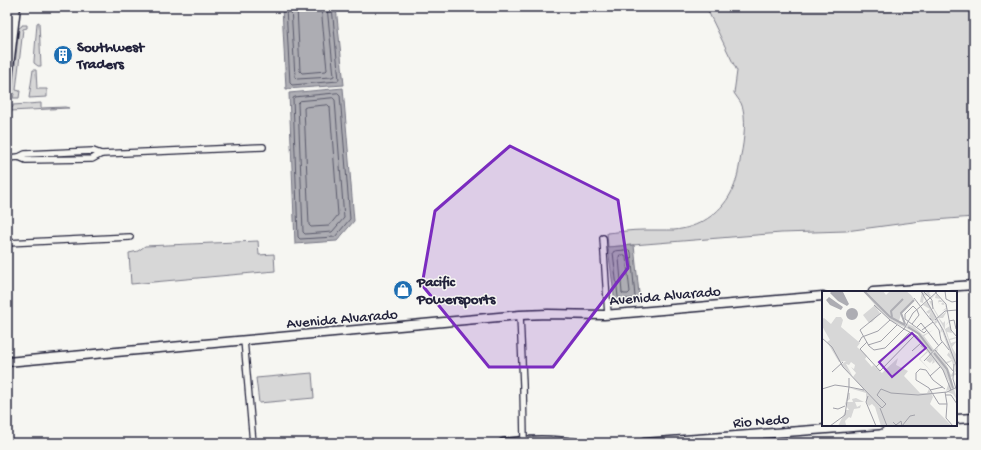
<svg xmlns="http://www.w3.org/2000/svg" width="981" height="450" viewBox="0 0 981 450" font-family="'Gochi Hand',sans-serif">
	<rect width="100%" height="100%" fill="#f6f6f2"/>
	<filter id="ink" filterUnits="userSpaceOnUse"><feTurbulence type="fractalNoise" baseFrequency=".025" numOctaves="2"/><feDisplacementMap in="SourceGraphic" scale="8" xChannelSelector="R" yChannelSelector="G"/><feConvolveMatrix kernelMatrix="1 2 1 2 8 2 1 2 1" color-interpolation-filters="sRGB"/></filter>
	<g filter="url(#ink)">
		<!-- green -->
		<g fill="#d7d7d7" stroke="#7c7c89">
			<path d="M706 7H974V217L921 221 846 231 781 233 608 247 607 233C619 232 631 230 643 230 654 230 664 230 674 230 698 228 720 214 731 193 737 182 739 168 741 155 744 142 747 115 741 103 739 100 736 96 734 93L737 71Z"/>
			<polygon points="39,22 41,66 38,66 34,63 34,61 37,23"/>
			<polygon points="22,25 27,25 27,28 23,29 16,90 20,91 19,98 13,98 14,94 12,92 19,28 22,26"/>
			<polygon points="33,70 36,70 37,89 47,89 47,97 29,98"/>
			<polygon points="41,103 41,108 65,107 69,108 10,111 10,109 13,107 13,105"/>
			<polygon points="258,241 259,255 274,254 275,271 131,284 129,253 138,251 145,246"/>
			<polygon points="312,373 314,398 259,403 256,378"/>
		</g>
		<!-- water -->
		<g fill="#adadb3" stroke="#757583">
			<polygon points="282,7 336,7 344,85 286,89"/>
			<polygon points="343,88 354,221 337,241 295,244 289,93"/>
			<polygon points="634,245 640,303 615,303 608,247"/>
		</g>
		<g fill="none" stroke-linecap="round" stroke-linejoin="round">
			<!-- shore -->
			<g stroke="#5a5a6b" stroke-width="1">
				<polyline points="286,7 290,83 292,85 338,81 339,80 332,7"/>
				<polyline points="291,7 295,77 297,79 332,77 334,76 327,7"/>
				<polyline points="297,7 300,71 302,73 326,71 327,70 321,7"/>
				<polygon points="338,93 340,95 350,219 335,237 300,239 298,237 293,98 295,97"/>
				<polygon points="333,98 335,100 344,218 332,232 305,234 303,232 298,103 300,101"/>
				<polygon points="328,105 330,107 338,215 329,226 311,227 309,225 304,108 306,107"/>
				<polygon points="629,250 631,252 635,297 633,299 620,299 618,297 613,252 615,251"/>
				<polygon points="620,255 625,255 626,257 630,292 628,294 624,294 622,293 619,258"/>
			</g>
			<defs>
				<g id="street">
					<polyline points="19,157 25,154 93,151 101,154"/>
					<polyline points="7,158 19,157 26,160 92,159 101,154 263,147"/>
					<polyline points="603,238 608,315"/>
					<polyline points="7,243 130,237"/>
					<polyline points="520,315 523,385 524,441"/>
					<polyline points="244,340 253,443"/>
				</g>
				<g id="secondary">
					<polyline points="7,83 16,7"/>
					<polyline points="873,292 974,285"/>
					<polyline points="7,362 520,315 548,314 604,315 823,296"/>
					<polyline points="956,419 974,418"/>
					<path d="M503 443C527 440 550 439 574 443"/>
					<polyline points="644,443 879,425"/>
				</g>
			</defs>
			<!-- street casing -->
			<use href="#street" stroke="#22223b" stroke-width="8"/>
			<!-- secondary casing -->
			<use href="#secondary" stroke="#22223b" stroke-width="11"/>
			<!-- street -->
			<use href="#street" stroke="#f6f6f2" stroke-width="5.5"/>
			<!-- secondary -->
			<use href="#secondary" stroke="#f6f6f2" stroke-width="8"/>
		</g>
	</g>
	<!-- marked area -->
	<path fill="#7b2cbf" fill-opacity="0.2" stroke="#7b2cbf" stroke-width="3" stroke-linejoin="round" d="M510 146 618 200 628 268 553 367H489L422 285 435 211Z"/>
	<!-- icons -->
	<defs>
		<symbol id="building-disc" viewBox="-11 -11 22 22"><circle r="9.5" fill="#1f6fb2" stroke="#f6f6f2"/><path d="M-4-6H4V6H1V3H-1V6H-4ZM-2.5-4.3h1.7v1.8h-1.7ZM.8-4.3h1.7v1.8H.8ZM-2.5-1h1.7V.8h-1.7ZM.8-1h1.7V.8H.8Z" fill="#fff"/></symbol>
		<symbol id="shop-disc" viewBox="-11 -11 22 22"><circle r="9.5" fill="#1f6fb2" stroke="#f6f6f2"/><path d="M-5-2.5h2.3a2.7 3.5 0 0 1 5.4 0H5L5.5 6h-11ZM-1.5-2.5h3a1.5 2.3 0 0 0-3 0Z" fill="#fff"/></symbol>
	</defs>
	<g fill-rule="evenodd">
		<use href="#building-disc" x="52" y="44" width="22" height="22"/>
		<use href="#shop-disc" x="392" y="279" width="22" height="22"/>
	</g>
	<g text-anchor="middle" stroke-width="3" stroke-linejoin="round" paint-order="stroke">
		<!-- poi labels -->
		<g font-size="15" font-weight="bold" fill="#22223b" stroke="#f6f6f2" text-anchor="start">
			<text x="77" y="51">Southwest<tspan x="77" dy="17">Traders</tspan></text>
			<text x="417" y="286">Pacific<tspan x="417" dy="17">Powersports</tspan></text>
		</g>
		<!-- street labels -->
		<g font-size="15" fill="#22223b" stroke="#f6f6f2">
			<text transform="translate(665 295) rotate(-5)" y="5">Avenida Alvarado</text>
			<text transform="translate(342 318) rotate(-5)" y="5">Avenida Alvarado</text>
			<text transform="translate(761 420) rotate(-4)" y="5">Rio Nedo</text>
		</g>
	</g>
	<!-- overview -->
	<g transform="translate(822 291)">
		<rect width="135" height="135" fill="#f6f6f2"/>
		<path d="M41 0H61L64 4 68 0H84L89 4 92 8 80 20 77 30 91 35 101 44 111 39 102 45 113 60 116 57 115 61 124 71 130 69 125 64 127 61 132 73V78L130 70 124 73 129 84 131 81 132 84 133 76 120 40 118 43 119 37 116 31 113 33 115 30 113 33 112 31 114 29 111 30 107 25 109 20 107 23 104 21 108 18 101 14 105 11 120 38 132 68 122 40 102 4 101 12 98 11 100 0 102 2 110 0 107 2 109 5 113 1 108 6 102 4 122 39 133 68 123 39 107 10H110L109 7 114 3 118 7 117 9H119L122 12 124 15 125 18 120 20 124 17 123 13 121 14 119 13 121 11H116L118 14 116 10 118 8 113 7 114 3 110 7V14L117 26 125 20 121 27H117L121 32 123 30V38L128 35 127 31 123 35 127 30 130 42 125 41 127 48 134 46 135 47 128 49 129 52 135 50 130 56 135 65V75L132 69 135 77 133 82 135 83 129 86 135 109 131 103 125 101 130 98 124 100 127 91 120 78 111 68 113 71 110 73 111 69 108 72 104 69 108 65 106 61 98 68 110 81 97 68 105 60 98 55 100 53 95 42 71 31 53 15 58 22 50 31 47 32 41 24 53 14ZM14 26H19L21 29 19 36 38 52 35 56 45 65 43 68 50 76 51 74 60 82 76 67 74 74 86 80 82 85 98 102H105L107 98 111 106 108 113 130 135H59L53 116 50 113 47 115 44 111V102L27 97 26 102H28V108L24 111H31L30 108 34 107 42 111H33L35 116 39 114 38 117 32 118 29 127 27 126 23 130 24 134 16 135 24 119H27L23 113 24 110 27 97 42 99 31 86 34 82 29 76 32 78 33 74 29 71 27 74 24 73 31 86 19 74 24 70 17 71 5 51 8 49 0 35V28L2 27 9 33Z" fill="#d7d7d7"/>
		<path d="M10 0 21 1 27 13 25 15 16 10 8 2ZM7 6 21 16 19 19 8 14 4 9ZM24 23a6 6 0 1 1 12 0a6 6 0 1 1-12 0Z" fill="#adadb3"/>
		<path fill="none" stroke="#adadb3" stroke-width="2" d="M42 0 68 26 83 34M70 26 69 20 81 8M83 33 79 22 92 9M86 36 97 43 110 60M112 62 125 78 131 97"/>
		<path fill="none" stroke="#a1a1a9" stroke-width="1" d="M99 0 121 39 135 76M116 0 91 22 82 38 95 45 121 79 129 99M123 0 124 8 130 11 135 10M102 1 110 9 111 18M113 1 124 13 129 39 135 46M92 7 109 29M52 14 68 29 82 38 63 57 52 59 47 55 38 39 59 22M95 19 91 15 83 23V28L102 42 105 39M108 27 117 39 119 49 127 59M113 29 123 20 135 19M127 30 132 29 134 38M90 33 97 24 95 19M95 36 99 32 117 55M100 39 111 31M0 47 10 56 21 76 60 117 64 113 55 104 59 98 69 102 96 104 125 101 135 96M37 51 40 46 56 40 68 29M45 51 38 58 58 80 93 44M46 54 59 50 75 34M113 59 132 81M90 60 99 52M102 70 120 51M132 73 131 88 135 101M54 76 88 41M10 81 21 71M108 85 118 76M0 98 13 94 27 96V87M123 98 111 89 104 79 98 78 94 82V89L107 97 117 113H125L123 101M108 99 121 96M124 104H129L135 113M46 105 44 111 54 135M125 113 124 127 131 135M11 117 16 118 23 115M58 117 65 135M71 131 74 134 79 130 80 135M8 135 23 124 27 96 42 99M80 135 88 125 93 124"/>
		<path fill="#7b2cbf" fill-opacity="0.15" stroke="#7b2cbf" stroke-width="2" d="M90 42 104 57 70 86 57 71Z"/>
		<rect width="135" height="135" fill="none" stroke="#22223b" stroke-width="2"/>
	</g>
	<!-- margin -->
	<rect width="981" height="450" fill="none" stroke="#f6f6f2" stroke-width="24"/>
	<rect x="12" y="12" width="957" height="426" fill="none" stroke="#22223b" stroke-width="1.5" filter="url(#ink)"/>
</svg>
